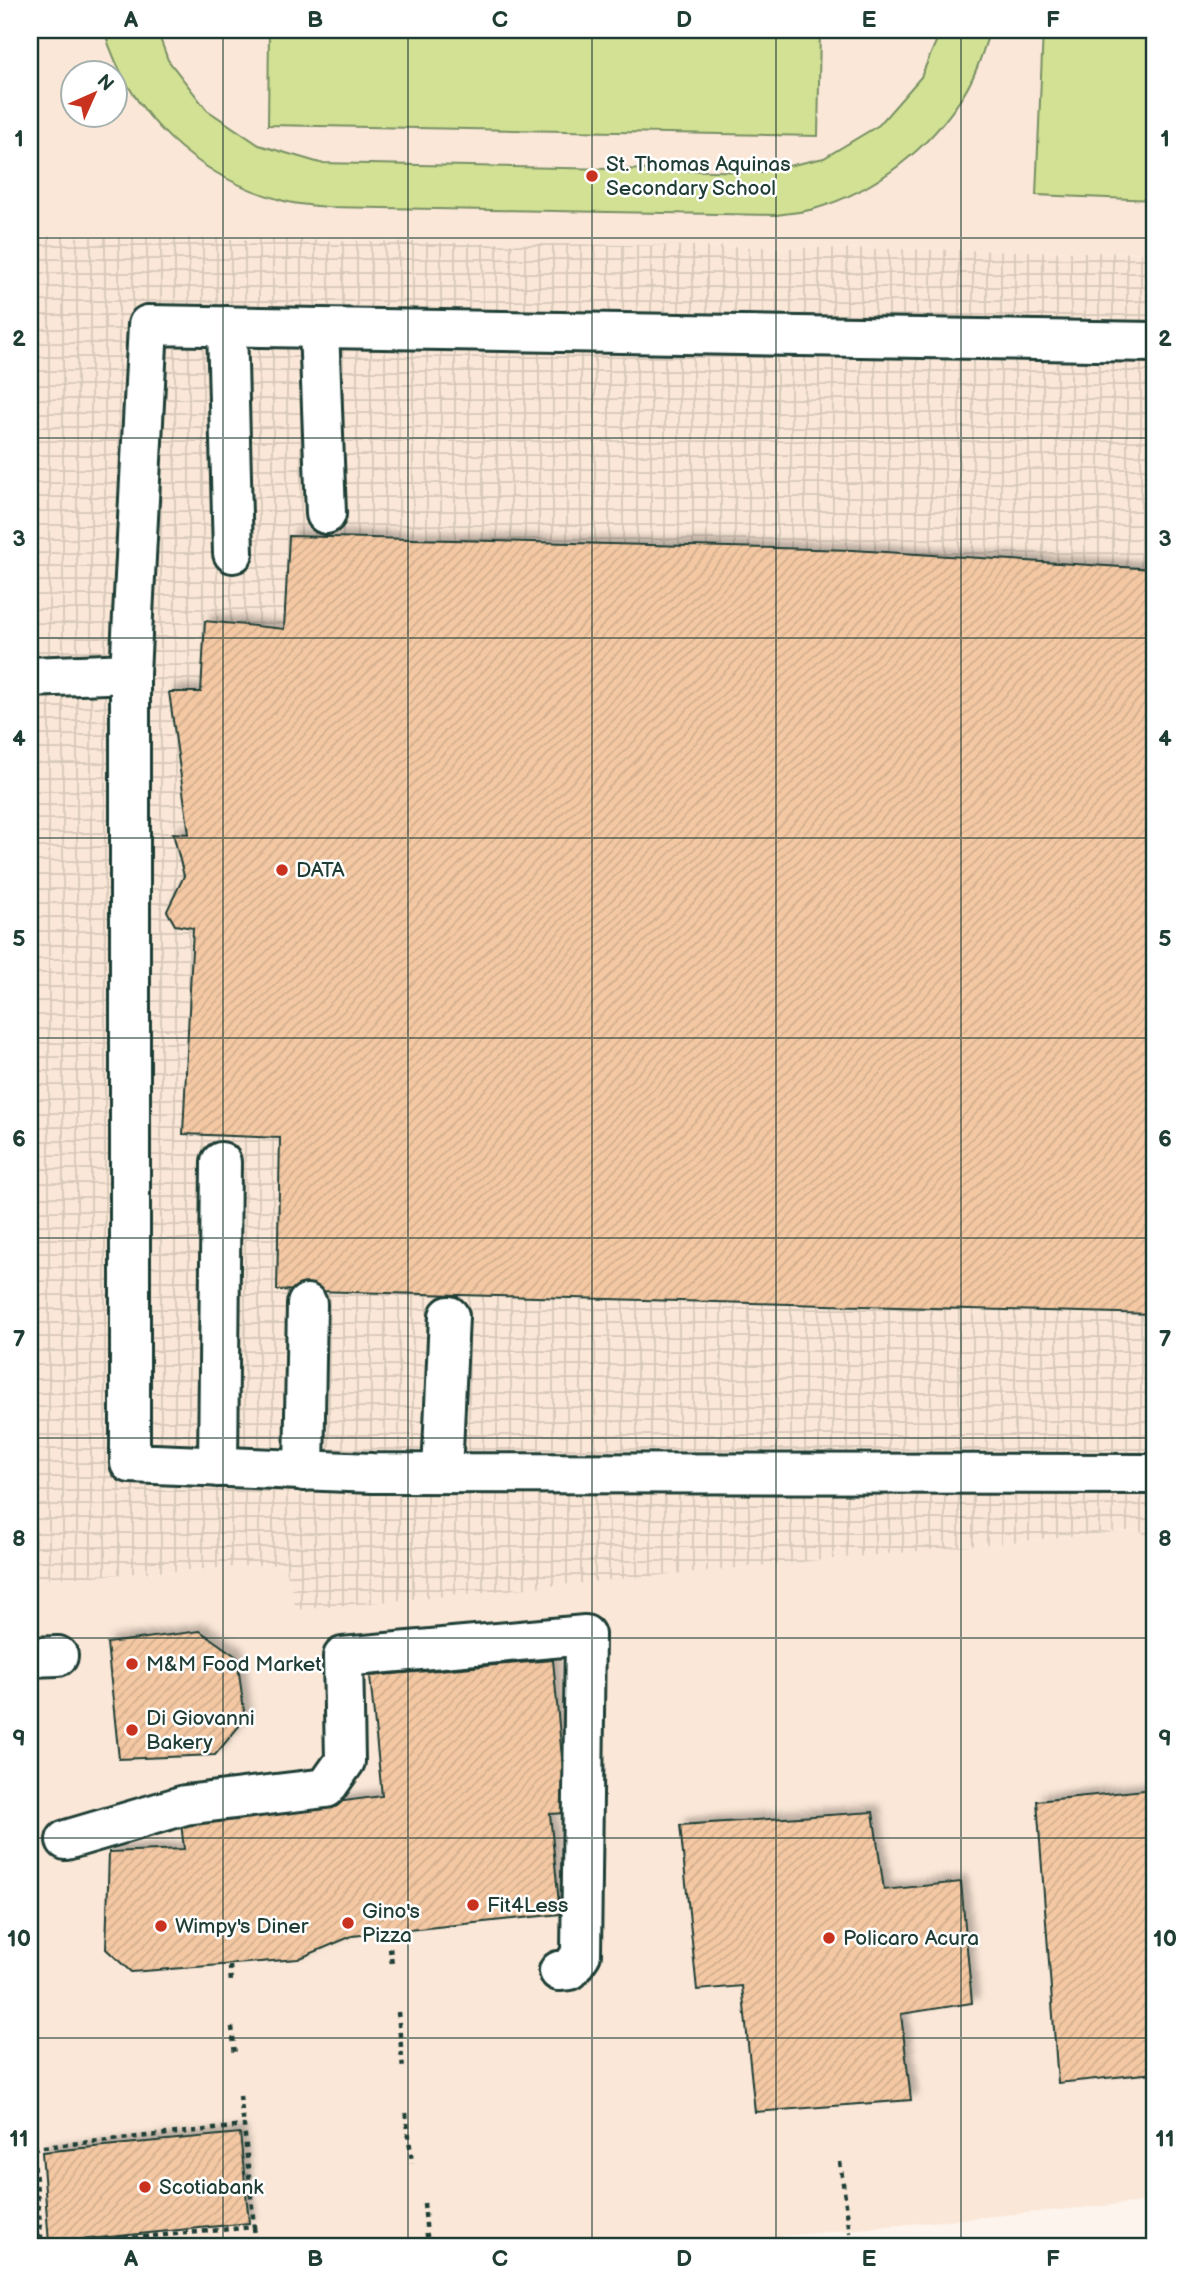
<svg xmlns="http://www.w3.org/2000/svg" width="1184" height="2277" viewBox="0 0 1184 2277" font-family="'Balsamiq Sans',sans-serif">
	<defs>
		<pattern id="industrial-grid" width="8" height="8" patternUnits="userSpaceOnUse" patternTransform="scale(1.75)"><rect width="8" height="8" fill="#fae7d7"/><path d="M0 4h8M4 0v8" fill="none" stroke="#d6c7b9"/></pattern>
		<pattern id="building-hatch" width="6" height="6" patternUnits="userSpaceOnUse" patternTransform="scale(1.75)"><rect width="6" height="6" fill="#f4c8a3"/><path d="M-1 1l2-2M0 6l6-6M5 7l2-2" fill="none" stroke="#d1ad8d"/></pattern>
		<filter id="shadow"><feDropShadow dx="6" dy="-6" stdDeviation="3.5" flood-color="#0004"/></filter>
	</defs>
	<rect width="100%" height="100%" fill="#fdf4ed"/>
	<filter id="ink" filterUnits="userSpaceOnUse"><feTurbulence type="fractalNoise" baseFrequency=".0143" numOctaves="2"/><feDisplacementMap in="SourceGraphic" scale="14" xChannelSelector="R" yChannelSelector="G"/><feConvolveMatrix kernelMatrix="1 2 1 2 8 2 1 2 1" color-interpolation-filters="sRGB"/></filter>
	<g filter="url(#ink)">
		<!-- built -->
		<g fill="#fae7d7" fill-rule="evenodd">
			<path d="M30 30H1154V253L30 236ZM74 74H116V116H74Z"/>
			<polygon points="1138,1530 1154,1540 1154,2201 667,2247 30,2247 30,1580 285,1564 296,1609"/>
		</g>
		<!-- industrial -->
		<polygon fill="url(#industrial-grid)" points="30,236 1154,253 1154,1540 1138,1530 296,1610 285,1564 30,1580"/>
		<!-- pitch -->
		<g fill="#d2e194" stroke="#788f64" stroke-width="2">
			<path d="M104 30H157L168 60 207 110 259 145 320 163 761 172 824 158 879 125 921 77 941 30H990C983 51 976 75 964 94 930 148 876 191 814 209 803 212 790 213 777 215L327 207C313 205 298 205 284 201 197 177 130 117 104 30Z"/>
			<polygon points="269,30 820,30 818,136 268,125"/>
			<polygon points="1043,30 1154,30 1154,200 1036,195"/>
		</g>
		<!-- building -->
		<g fill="url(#building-hatch)" stroke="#1f3d34" stroke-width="2" filter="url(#shadow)">
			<polygon points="289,536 853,550 1154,569 1154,1314 277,1290 280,1138 183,1134 193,928 175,925 167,911 184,876 173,833 189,834 169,692 201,692 205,621 284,629"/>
			<polygon points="200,1631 237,1657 245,1719 215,1755 119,1759 107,1643"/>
			<polygon points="553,1660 567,1813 550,1814 560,1914 352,1936 298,1959 131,1972 106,1949 109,1852 184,1849 181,1823 382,1796 370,1676"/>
			<polygon points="1154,1789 1154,2073 1058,2083 1037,1801"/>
			<polygon points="873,1812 884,1890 961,1882 972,2003 901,2014 911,2100 755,2112 742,1986 697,1990 680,1825"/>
			<polygon points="240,2133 249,2223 49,2243 42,2152"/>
		</g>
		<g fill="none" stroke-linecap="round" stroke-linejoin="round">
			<defs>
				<g id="minor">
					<polyline points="227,326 233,553"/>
					<polyline points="319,328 326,514"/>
					<polyline points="130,673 130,1463 372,1473 1154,1474"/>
					<polyline points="30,677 130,673 148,325 1154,342"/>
					<polyline points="218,1467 221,1162"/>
					<polyline points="304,1471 307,1304"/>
					<polyline points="442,1473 449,1316"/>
					<polyline points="30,1657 58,1656"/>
					<polyline points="66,1840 185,1805 326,1788 345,1761 343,1657 585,1635 581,1954 570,1970 559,1971"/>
				</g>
			</defs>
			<!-- minor casing -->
			<use href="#minor" stroke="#1f3d34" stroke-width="44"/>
			<!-- path -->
			<g stroke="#1f3d34" stroke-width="4.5" stroke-dasharray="5 5" stroke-linecap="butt">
				<polyline points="390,1948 392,1965"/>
				<polyline points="230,1966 231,1983"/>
				<polyline points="398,2012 403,2070"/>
				<polyline points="232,2027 235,2055"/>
				<polyline points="240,2096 244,2126"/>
				<polyline points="406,2113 412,2163"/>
				<polyline points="30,2148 33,2148 42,2246 38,2247"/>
				<polyline points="33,2148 244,2126 254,2227 42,2246"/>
				<polyline points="840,2162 850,2233"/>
				<polyline points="424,2203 428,2247"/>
				<polyline points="254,2227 256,2247"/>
			</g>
			<!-- minor -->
			<use href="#minor" stroke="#fff" stroke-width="38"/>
		</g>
	</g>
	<!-- grid -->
	<path fill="none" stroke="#1f3d34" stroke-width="2" stroke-opacity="0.55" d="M223 30V2247M408 30V2247M592 30V2247M776 30V2247M961 30V2247M30 238H1154M30 438H1154M30 638H1154M30 838H1154M30 1038H1154M30 1238H1154M30 1438H1154M30 1638H1154M30 1838H1154M30 2038H1154"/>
	<!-- markers -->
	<g fill="#c8321e" stroke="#fff" stroke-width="2.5">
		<circle cx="592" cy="176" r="7"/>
		<circle cx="282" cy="870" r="7"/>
		<circle cx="132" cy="1664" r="7"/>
		<circle cx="132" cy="1730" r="7"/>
		<circle cx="473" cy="1905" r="7"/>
		<circle cx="348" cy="1923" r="7"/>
		<circle cx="161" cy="1926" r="7"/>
		<circle cx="829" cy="1938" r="7"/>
		<circle cx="145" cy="2187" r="7"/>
	</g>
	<g text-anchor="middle" stroke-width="5" stroke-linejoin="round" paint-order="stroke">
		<!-- poi labels -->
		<g font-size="21" fill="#1f3d34" stroke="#fff" text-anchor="start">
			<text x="606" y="171">St. Thomas Aquinas<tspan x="606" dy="24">Secondary School</tspan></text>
			<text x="296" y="877">DATA</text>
			<text x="146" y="1671">M&amp;M Food Market</text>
			<text x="146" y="1725">Di Giovanni<tspan x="146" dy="24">Bakery</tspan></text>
			<text x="487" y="1912">Fit4Less</text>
			<text x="362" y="1918">Gino's<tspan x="362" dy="24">Pizza</tspan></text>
			<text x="175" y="1933">Wimpy's Diner</text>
			<text x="843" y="1945">Policaro Acura</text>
			<text x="159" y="2194">Scotiabank</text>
		</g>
	</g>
	<!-- margin -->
	<rect width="1184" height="2277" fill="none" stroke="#fff" stroke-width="77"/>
	<!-- north arrow -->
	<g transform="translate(94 94) rotate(45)"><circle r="33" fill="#ffffff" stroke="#a5b1ae" stroke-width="2"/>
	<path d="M0-5L12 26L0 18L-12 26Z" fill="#c8321e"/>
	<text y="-10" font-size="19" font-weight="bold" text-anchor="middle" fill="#1f3d34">N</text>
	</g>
	<rect x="38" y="38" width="1108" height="2200" fill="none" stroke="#1f3d34" stroke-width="2.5"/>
	<g font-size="23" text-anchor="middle" font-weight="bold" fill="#1f3d34">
		<text x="131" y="27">A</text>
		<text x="315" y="27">B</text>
		<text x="500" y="27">C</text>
		<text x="684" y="27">D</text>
		<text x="869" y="27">E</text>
		<text x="1053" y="27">F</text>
		<text x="19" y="146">1</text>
		<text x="1165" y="146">1</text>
		<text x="19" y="346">2</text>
		<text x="1165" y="346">2</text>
		<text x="19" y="546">3</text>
		<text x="1165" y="546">3</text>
		<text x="19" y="746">4</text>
		<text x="1165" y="746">4</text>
		<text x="19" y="946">5</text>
		<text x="1165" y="946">5</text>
		<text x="19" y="1146">6</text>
		<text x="1165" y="1146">6</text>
		<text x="19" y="1346">7</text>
		<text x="1165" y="1346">7</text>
		<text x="19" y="1546">8</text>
		<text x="1165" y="1546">8</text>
		<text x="19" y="1746">9</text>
		<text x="1165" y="1746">9</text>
		<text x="19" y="1946">10</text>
		<text x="1165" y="1946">10</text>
		<text x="19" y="2146">11</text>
		<text x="1165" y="2146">11</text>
		<text x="131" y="2266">A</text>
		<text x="315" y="2266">B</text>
		<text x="500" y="2266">C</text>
		<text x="684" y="2266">D</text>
		<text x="869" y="2266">E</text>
		<text x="1053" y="2266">F</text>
	</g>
</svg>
